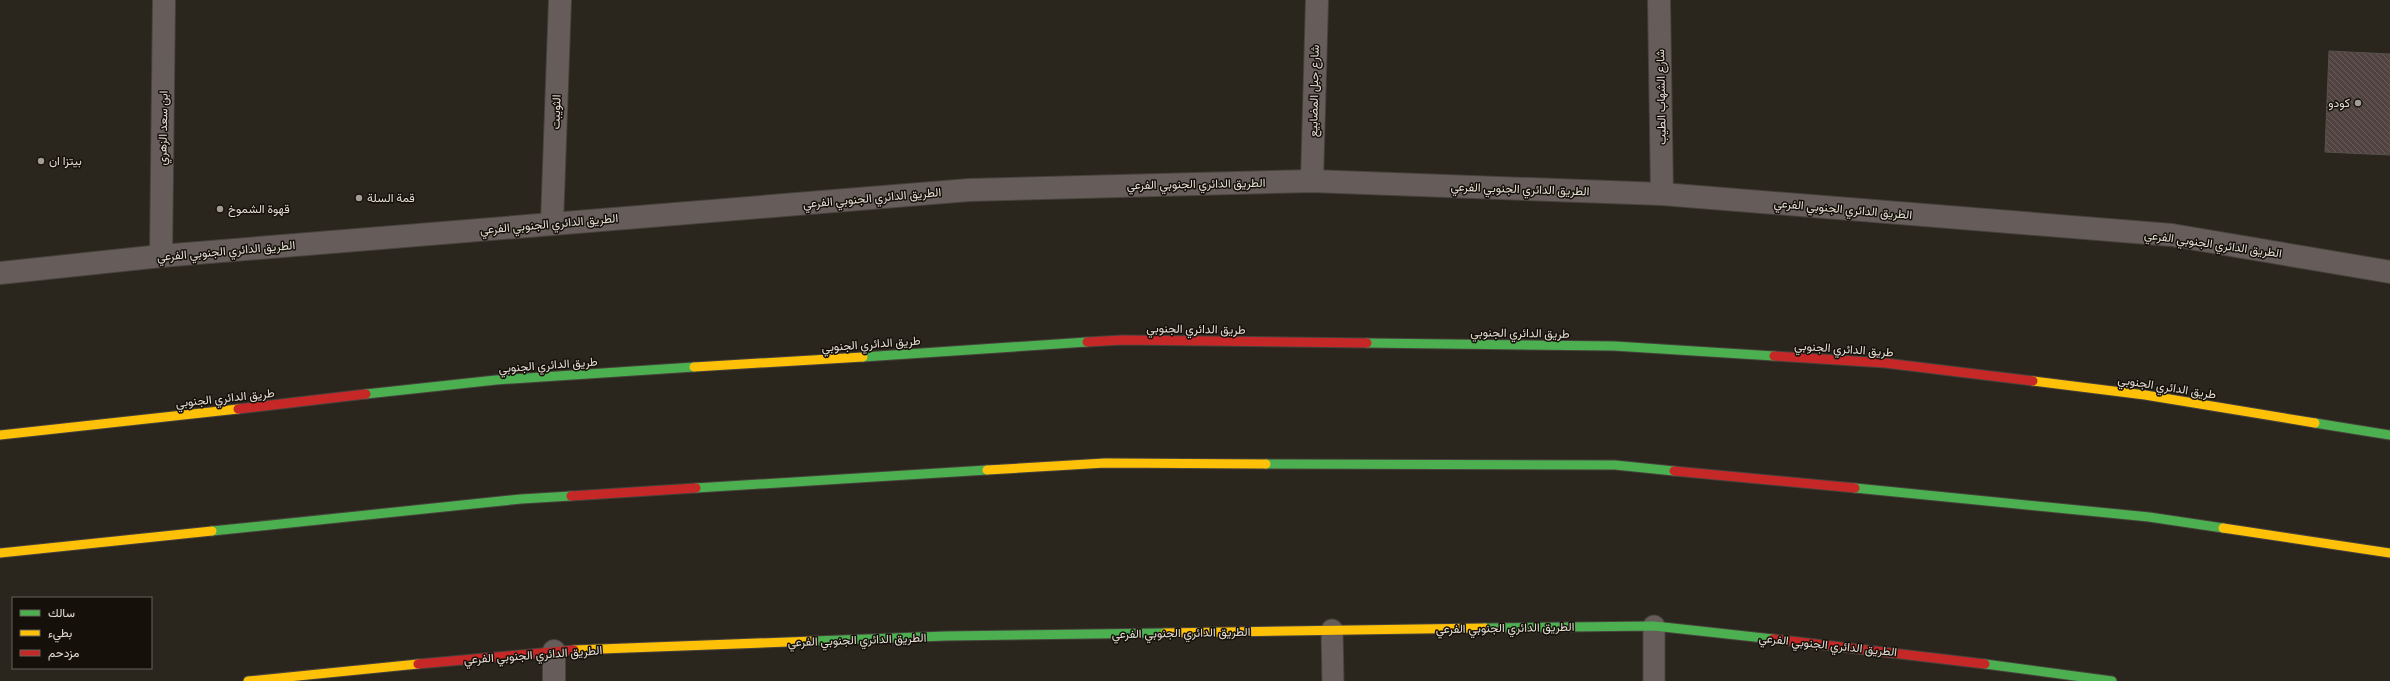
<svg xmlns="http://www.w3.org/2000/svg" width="2390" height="681" viewBox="0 0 2390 681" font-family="'Fira Sans Condensed',Vazirmatn,sans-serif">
	<defs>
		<pattern id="building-back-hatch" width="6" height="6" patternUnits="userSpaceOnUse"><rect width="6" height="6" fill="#504340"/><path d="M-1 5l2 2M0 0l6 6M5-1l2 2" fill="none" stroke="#695e5b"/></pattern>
	</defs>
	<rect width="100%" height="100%" fill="#2a261e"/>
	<!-- building -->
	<polygon fill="url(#building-back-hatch)" stroke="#57504c" points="2329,51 2390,54 2390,155 2325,152"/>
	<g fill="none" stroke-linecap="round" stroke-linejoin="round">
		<defs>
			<g id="lane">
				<polyline points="1654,626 1654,681"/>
				<polyline points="1332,630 1333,681"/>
			</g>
			<g id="street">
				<polyline points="1659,0 1662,194"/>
				<polyline points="1312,181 1317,0"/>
				<polyline points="552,223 560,0"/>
				<polyline points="161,256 164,0"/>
				<polyline points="0,273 161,256 969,190 1312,181 1662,194 2172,235 2390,272"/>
				<polyline points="554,651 554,681"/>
			</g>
			<g id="fast">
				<polyline points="1367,343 1614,346 1774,356"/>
				<polyline points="863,357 1087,342"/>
				<polyline points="366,394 496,380 694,367"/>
				<polyline points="2315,423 2390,435"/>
				<polyline points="1266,464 1615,465 1674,471"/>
				<polyline points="696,488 987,470"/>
				<polyline points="1855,488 2149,517 2223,528"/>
				<polyline points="212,531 521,499 571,496"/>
				<polyline points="1485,628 1654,626 1773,639"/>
				<polyline points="814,641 946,636 1165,633"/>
				<polyline points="1985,664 2112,681"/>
			</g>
			<g id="slow">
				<polyline points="694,367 863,357"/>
				<polyline points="2033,381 2145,395 2315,423"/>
				<polyline points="0,435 238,409"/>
				<polyline points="987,470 1105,463 1266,464"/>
				<polyline points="2223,528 2390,553"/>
				<polyline points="0,553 212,531"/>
				<polyline points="1165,633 1485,628"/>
				<polyline points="574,650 814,641"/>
				<polyline points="248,681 418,664"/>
			</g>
			<g id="jam">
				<polyline points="1087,342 1122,340 1367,343"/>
				<polyline points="1774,356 1885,363 2033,381"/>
				<polyline points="238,409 366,394"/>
				<polyline points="1674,471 1855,488"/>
				<polyline points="571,496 696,488"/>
				<polyline points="1773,639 1985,664"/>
				<polyline points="418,664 574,650"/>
			</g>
		</defs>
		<!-- lane casing -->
		<use href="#lane" stroke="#47423c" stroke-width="23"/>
		<!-- street casing -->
		<use href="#street" stroke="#47423c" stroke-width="24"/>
		<!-- fast casing -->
		<use href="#fast" stroke="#47423c" stroke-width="11"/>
		<!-- slow casing -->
		<use href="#slow" stroke="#47423c" stroke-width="11"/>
		<!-- jam casing -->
		<use href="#jam" stroke="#47423c" stroke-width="11"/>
		<!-- lane -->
		<use href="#lane" stroke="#665d5b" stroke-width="21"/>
		<!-- street -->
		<use href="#street" stroke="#665d5b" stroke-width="22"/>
		<!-- fast -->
		<use href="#fast" stroke="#4caf50" stroke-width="9"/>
		<!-- slow -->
		<use href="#slow" stroke="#ffc107" stroke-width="9"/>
		<!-- jam -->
		<use href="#jam" stroke="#c62828" stroke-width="9"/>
	</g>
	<!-- markers -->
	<g fill="#a29c94" stroke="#15110a" stroke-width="1.5">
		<circle cx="2358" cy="103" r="4"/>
		<circle cx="41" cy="161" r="4"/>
		<circle cx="359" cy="198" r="4"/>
		<circle cx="220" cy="209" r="4"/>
	</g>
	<g text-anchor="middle" stroke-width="3" stroke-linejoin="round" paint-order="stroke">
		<!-- street labels -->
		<g font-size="12" fill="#e2dcd3" stroke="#15110a">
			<text transform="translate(1314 91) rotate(-89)" y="4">شارع جبل المضابيع</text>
			<text transform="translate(1661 97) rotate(-91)" y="4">شارع الشهاب الطيب</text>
			<text transform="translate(556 112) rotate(-88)" y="4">الثويبت</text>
			<text transform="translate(163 128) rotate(-89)" y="4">ابن سعد الزهري</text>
			<text transform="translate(1196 184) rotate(-1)" y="4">الطريق الدائري الجنوبي الفرعي</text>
			<text transform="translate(1520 189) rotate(2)" y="4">الطريق الدائري الجنوبي الفرعي</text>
			<text transform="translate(872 198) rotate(-5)" y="4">الطريق الدائري الجنوبي الفرعي</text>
			<text transform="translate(1843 209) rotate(5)" y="4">الطريق الدائري الجنوبي الفرعي</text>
			<text transform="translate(549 224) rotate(-5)" y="4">الطريق الدائري الجنوبي الفرعي</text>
			<text transform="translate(2213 244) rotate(8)" y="4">الطريق الدائري الجنوبي الفرعي</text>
			<text transform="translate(226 251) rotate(-5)" y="4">الطريق الدائري الجنوبي الفرعي</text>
			<text transform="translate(1196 329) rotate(1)" y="4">طريق الدائري الجنوبي</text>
			<text transform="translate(1520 333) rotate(1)" y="4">طريق الدائري الجنوبي</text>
			<text transform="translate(871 344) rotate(-4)" y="4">طريق الدائري الجنوبي</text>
			<text transform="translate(1844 349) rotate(4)" y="4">طريق الدائري الجنوبي</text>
			<text transform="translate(548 365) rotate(-4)" y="4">طريق الدائري الجنوبي</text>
			<text transform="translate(2167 387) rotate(9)" y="4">طريق الدائري الجنوبي</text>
			<text transform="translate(225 398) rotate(-6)" y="4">طريق الدائري الجنوبي</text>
			<text transform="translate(1505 628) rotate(-1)" y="4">الطريق الدائري الجنوبي الفرعي</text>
			<text transform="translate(1181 633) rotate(-1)" y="4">الطريق الدائري الجنوبي الفرعي</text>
			<text transform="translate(857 640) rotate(-2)" y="4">الطريق الدائري الجنوبي الفرعي</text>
			<text transform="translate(1828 645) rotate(6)" y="4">الطريق الدائري الجنوبي الفرعي</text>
			<text transform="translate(533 655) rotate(-4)" y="4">الطريق الدائري الجنوبي الفرعي</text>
		</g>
		<!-- poi labels -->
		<g font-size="12" fill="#e2dcd3" stroke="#15110a" text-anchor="start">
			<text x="2350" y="107" text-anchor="end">كودو</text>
			<text x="49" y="165">بيتزا ان</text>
			<text x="367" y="202">قمة السلة</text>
			<text x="228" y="213">قهوة الشموخ</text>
		</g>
	</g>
	<!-- legend -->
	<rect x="12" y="597" width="140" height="72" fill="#15110a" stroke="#67625a"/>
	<rect x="20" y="610" width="20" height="6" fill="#4caf50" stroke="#67625a"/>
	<text x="48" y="617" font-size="12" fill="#e2dcd3">سالك</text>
	<rect x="20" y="630" width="20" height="6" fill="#ffc107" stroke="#67625a"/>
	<text x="48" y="637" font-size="12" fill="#e2dcd3">بطيء</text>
	<rect x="20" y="650" width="20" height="6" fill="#c62828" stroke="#67625a"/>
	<text x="48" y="657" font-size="12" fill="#e2dcd3">مزدحم</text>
</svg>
